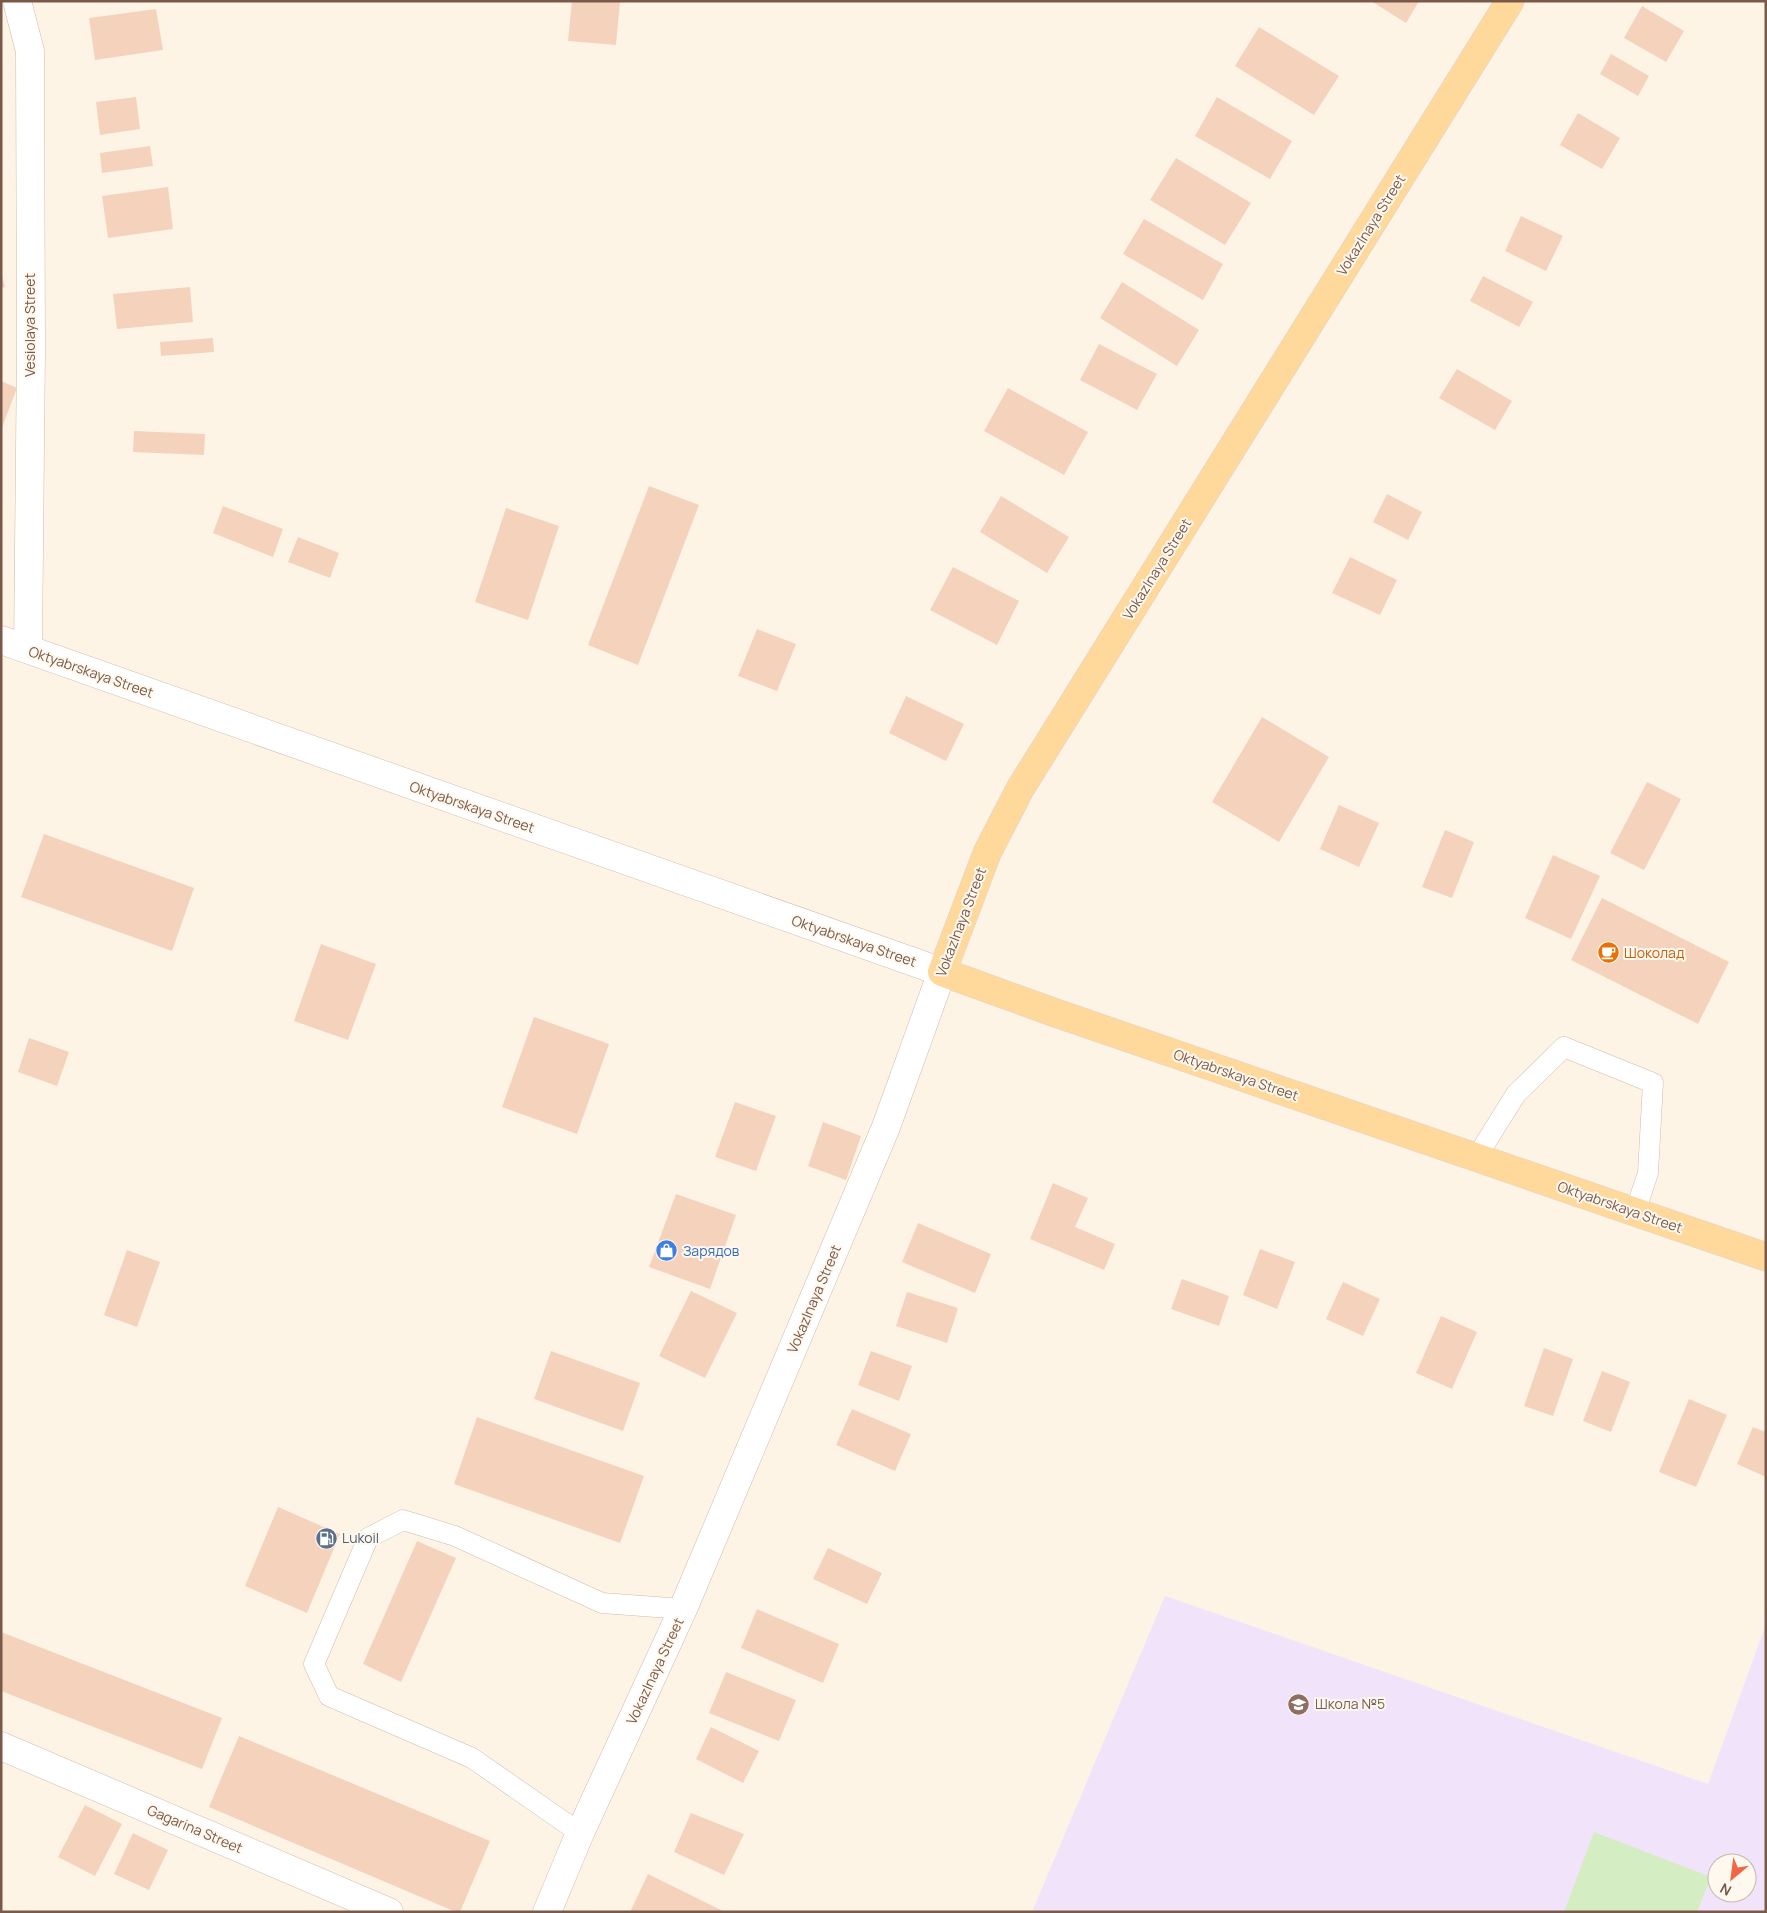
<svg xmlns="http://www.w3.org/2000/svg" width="1767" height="1913" viewBox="0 0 1767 1913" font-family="Manrope,sans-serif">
	<rect width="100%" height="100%" fill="#fef4e6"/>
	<!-- education -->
	<path fill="#f1e3fa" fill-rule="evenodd" d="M1165 1596 1708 1784 1766 1624V1912H1032ZM1717 1863H1747V1893H1717Z"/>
	<!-- green -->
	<polygon fill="#d5edc3" points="1594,1832 1711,1877 1697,1912 1564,1912"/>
	<!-- building -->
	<g fill="#f5d2bc">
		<polygon points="572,1 620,1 616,45 568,41"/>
		<polygon points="1371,1 1419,1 1406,23"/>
		<polygon points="1642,6 1684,31 1666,62 1624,38"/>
		<polygon points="156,9 163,50 95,60 89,18"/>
		<polygon points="1259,27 1339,76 1314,115 1235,66"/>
		<polygon points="1611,54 1649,76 1638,96 1600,74"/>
		<polygon points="136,97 140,129 100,135 96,102"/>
		<polygon points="1217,97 1292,141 1270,179 1195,136"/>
		<polygon points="1578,113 1620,138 1602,169 1560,145"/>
		<polygon points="150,146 153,166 102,173 100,153"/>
		<polygon points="1176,158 1251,203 1225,245 1150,200"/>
		<polygon points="168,187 173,229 108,238 102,196"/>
		<polygon points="1521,216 1563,236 1546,271 1505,251"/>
		<polygon points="1144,219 1223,264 1203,300 1123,254"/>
		<polygon points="1,273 5,287 1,288"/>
		<polygon points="1483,276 1533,302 1519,327 1470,301"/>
		<polygon points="1122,282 1199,330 1177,366 1100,318"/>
		<polygon points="190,287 193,322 117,329 113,294"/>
		<polygon points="213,338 214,352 161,356 160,342"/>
		<polygon points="1099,344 1157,374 1137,410 1080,380"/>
		<polygon points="1457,369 1512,401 1495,430 1439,398"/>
		<polygon points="1,381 17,388 1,430"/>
		<polygon points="1008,388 1088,432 1064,475 984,431"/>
		<polygon points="134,431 205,434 204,455 133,452"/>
		<polygon points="649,486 699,505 638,665 588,645"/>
		<polygon points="1387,494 1422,512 1408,540 1373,522"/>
		<polygon points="1001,496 1069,537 1047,573 980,532"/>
		<polygon points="223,506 283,529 273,557 213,533"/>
		<polygon points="506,508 559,526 528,620 475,602"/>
		<polygon points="298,537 339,553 330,578 288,562"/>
		<polygon points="1350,557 1397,580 1380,615 1332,593"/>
		<polygon points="953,567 1019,601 997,645 930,610"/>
		<polygon points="757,629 796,644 777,691 738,676"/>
		<polygon points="906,696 964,724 946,761 889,733"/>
		<polygon points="1262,717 1329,757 1279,842 1212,802"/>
		<polygon points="1647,782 1681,799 1644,870 1610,853"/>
		<polygon points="1339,805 1379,823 1359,867 1320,849"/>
		<polygon points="1445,830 1474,842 1452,898 1422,887"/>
		<polygon points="44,834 194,888 172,951 21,897"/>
		<polygon points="1553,855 1600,876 1571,939 1525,918"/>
		<polygon points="1602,898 1729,962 1698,1024 1571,960"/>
		<polygon points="321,944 376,964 348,1040 294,1021"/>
		<polygon points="534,1017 609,1044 577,1134 502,1107"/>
		<polygon points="29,1038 69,1052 57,1086 18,1072"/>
		<polygon points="735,1102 776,1116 756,1171 715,1157"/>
		<polygon points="823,1122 861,1136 846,1180 808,1166"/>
		<polygon points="1053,1183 1088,1198 1075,1227 1115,1244 1104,1270 1030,1239"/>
		<polygon points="676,1194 736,1215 710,1289 649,1267"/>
		<polygon points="918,1223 991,1254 975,1293 902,1262"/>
		<polygon points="1260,1249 1295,1262 1277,1309 1243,1295"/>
		<polygon points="127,1250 160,1262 137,1327 104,1315"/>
		<polygon points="1182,1279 1229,1296 1219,1326 1171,1309"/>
		<polygon points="1343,1282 1380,1299 1363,1336 1326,1319"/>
		<polygon points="691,1291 737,1313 705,1378 659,1356"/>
		<polygon points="907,1292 958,1308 947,1343 896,1326"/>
		<polygon points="1441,1316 1477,1332 1452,1389 1416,1373"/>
		<polygon points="1544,1348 1573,1359 1553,1416 1524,1406"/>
		<polygon points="551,1351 640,1383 623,1431 534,1399"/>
		<polygon points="871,1351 912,1366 899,1401 858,1385"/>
		<polygon points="1602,1371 1630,1382 1611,1432 1583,1421"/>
		<polygon points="1689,1399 1727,1415 1696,1487 1659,1472"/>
		<polygon points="852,1409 911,1434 895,1471 836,1445"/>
		<polygon points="477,1417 644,1476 620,1543 454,1484"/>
		<polygon points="1753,1427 1766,1432 1766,1477 1737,1464"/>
		<polygon points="278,1507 340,1534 307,1613 245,1586"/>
		<polygon points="417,1541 456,1558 401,1682 363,1664"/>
		<polygon points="828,1548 882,1573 867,1604 813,1579"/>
		<polygon points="757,1609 839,1644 823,1683 741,1648"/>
		<polygon points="1,1632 222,1718 202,1769 1,1691"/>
		<polygon points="726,1672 796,1700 779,1741 709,1713"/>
		<polygon points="711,1727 759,1751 743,1783 696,1759"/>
		<polygon points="239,1736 490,1841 460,1912 456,1912 209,1807"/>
		<polygon points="85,1805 122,1824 95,1876 58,1857"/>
		<polygon points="691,1813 744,1834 724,1875 674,1852"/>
		<polygon points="133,1833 168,1850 149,1890 114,1874"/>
		<polygon points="648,1874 725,1912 630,1912"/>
	</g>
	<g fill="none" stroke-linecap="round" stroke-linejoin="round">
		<defs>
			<g id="service">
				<polyline points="1476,1158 1516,1094 1564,1047 1653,1083 1648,1173 1635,1212"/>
				<polyline points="580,1833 472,1758 329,1696 314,1664 368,1538 403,1520 455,1536 602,1603 683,1609"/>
			</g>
			<g id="minor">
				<polyline points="17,1 30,51 31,350 28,649"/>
				<polyline points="1,1746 389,1912"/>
				<polyline points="547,1912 580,1833 683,1609 886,1127 942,972"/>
			</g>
			<polyline id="secondary" points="1,640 942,972"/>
			<polyline id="primary" points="1510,1 1020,789 987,853 942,972 1050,1011 1766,1257"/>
		</defs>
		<!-- service casing -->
		<use href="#service" stroke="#d0bbab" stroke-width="21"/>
		<!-- minor casing -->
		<use href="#minor" stroke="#d0bbab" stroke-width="29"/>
		<!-- secondary casing -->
		<use href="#secondary" stroke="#d6bdab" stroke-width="29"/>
		<!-- primary casing -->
		<use href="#primary" stroke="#dcd4d0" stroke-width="29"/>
		<!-- service -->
		<use href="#service" stroke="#fff" stroke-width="20"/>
		<!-- minor -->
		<use href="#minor" stroke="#fff" stroke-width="28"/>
		<!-- secondary -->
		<use href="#secondary" stroke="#fff" stroke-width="28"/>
		<!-- primary -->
		<use href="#primary" stroke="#ffd89c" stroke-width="28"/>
	</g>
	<!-- icons -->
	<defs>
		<symbol id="cafe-disc" viewBox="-11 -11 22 22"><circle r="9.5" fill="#e8710a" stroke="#fff8ee"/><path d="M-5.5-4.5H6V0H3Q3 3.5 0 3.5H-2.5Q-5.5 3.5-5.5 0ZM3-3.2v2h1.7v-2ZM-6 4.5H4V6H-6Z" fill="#fff"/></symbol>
		<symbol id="shop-disc" viewBox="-11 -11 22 22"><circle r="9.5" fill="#3f7fe0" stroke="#fff8ee"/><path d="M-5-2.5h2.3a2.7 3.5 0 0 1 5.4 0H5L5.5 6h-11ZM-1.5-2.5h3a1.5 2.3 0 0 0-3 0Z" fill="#fff"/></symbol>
		<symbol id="fuel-disc" viewBox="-11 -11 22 22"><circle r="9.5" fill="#5c6f8a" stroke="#fff8ee"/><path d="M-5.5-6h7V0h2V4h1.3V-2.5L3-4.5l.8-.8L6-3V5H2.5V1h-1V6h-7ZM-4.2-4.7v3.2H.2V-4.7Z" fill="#fff"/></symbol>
		<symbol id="school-disc" viewBox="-11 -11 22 22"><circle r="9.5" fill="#8d6e63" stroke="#fff8ee"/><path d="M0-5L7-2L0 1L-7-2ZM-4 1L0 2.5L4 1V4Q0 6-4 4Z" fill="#fff"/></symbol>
	</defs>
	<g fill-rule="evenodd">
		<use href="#cafe-disc" x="1596" y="940" width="25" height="25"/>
		<use href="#shop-disc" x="654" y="1238" width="25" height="25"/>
		<use href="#fuel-disc" x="314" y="1526" width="25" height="25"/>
		<use href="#school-disc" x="1286" y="1692" width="25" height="25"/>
	</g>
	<g text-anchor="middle" stroke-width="4" stroke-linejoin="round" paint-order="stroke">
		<!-- street labels -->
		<g font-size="14" fill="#795949" stroke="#fff8ee">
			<text transform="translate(1371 225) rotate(-58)" y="5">Vokazlnaya Street</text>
			<text transform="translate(30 325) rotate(-90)" y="5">Vesiolaya Street</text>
			<text transform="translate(1157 569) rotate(-58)" y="5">Vokazlnaya Street</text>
			<text transform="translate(91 672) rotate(19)" y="5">Oktyabrskaya Street</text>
			<text transform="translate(472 807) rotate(19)" y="5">Oktyabrskaya Street</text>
			<text transform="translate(961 922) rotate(-69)" y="5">Vokazlnaya Street</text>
			<text transform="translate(854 941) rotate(19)" y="5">Oktyabrskaya Street</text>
			<text transform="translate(1236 1075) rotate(19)" y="5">Oktyabrskaya Street</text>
			<text transform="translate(1620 1207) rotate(19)" y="5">Oktyabrskaya Street</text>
			<text transform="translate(814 1299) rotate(-67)" y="5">Vokazlnaya Street</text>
			<text transform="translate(655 1671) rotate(-65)" y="5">Vokazlnaya Street</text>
			<text transform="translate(195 1829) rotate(23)" y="5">Gagarina Street</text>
		</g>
		<!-- food labels -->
		<g font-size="14" fill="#c56008" stroke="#fff8ee" text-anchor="start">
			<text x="1624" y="958">Шоколад</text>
		</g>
		<!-- shop labels -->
		<g font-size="14" fill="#366cbe" stroke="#fff8ee" text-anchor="start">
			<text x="683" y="1256">Зарядов</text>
		</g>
		<!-- service labels -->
		<g font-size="14" fill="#4e5e75" stroke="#fff8ee" text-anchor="start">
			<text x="342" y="1543">Lukoil</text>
		</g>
		<!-- education labels -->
		<g font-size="14" fill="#785e54" stroke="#fff8ee" text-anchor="start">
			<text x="1315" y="1709">Школа №5</text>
		</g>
	</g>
	<!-- border -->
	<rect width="1767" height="1913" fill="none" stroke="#795949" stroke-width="5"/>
	<!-- north arrow -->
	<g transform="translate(1732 1878) rotate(209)"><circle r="24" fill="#fff8ee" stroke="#c9b8ac"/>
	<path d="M0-4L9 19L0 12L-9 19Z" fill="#ef6744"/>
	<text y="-8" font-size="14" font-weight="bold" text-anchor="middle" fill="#795949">N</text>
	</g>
</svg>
